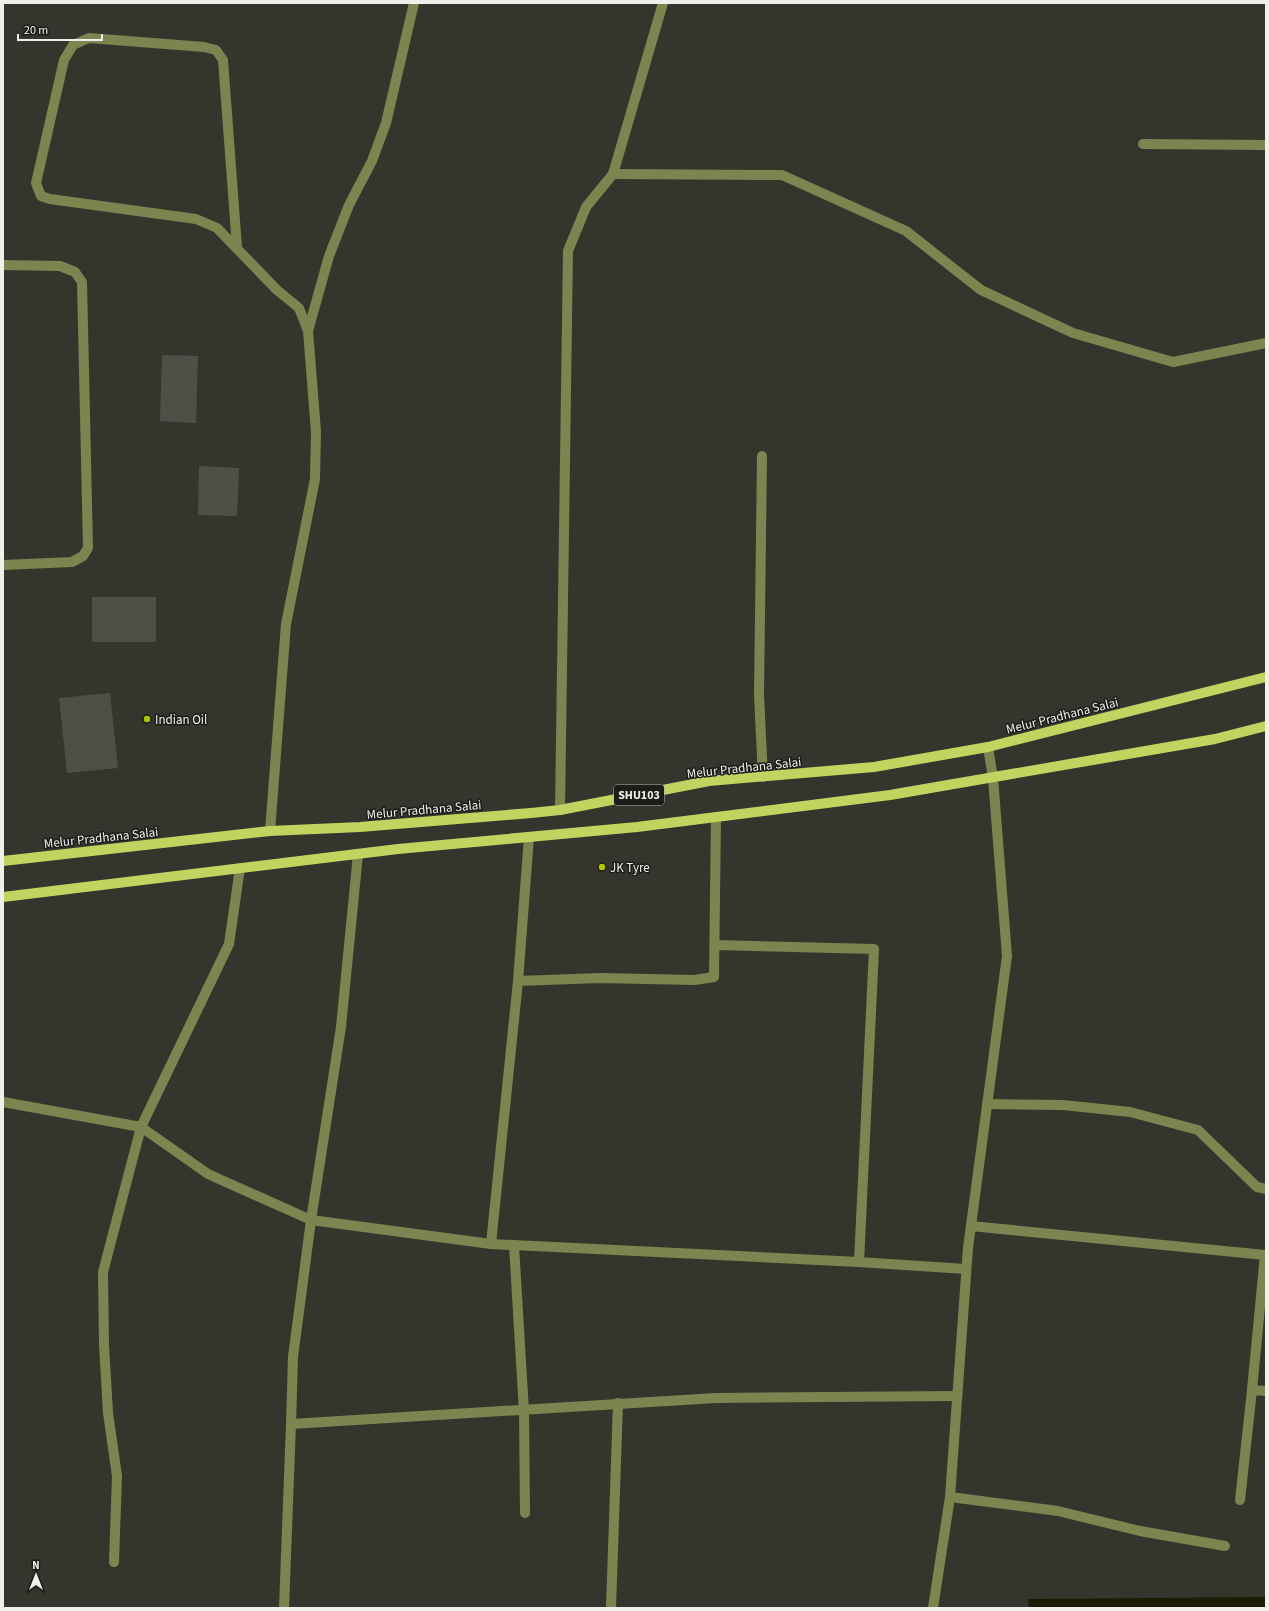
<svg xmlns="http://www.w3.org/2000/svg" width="1269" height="1611" viewBox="0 0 1269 1611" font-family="'Source Sans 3',sans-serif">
	<rect width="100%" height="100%" fill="#34362e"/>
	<!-- water -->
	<polygon fill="#1a1e05" points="1266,1597 1266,1608 1029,1608 1028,1599"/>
	<!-- building -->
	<g fill="#4e5048">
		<polygon points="162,355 198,356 196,423 160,421"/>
		<polygon points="199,466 239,468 237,516 198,515"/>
		<rect x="92" y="597" width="64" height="45"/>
		<polygon points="110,693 118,768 67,773 59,698"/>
	</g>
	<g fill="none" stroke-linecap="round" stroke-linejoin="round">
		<!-- minor -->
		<g stroke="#7b8550" stroke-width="10">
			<polyline points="1143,144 1266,145"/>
			<polyline points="613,174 782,175 906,231 981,290 1073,333 1173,362 1266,343"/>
			<polyline points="237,247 223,60 216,50 204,47 89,38 73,45 64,60 36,183 41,196 50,199 196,219 217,228 277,290 299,308 308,331 316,432 315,479 286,624 270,831"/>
			<polyline points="3,265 60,266 75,272 82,282 88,548 83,556 72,562 3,565"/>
			<polyline points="308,331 329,256 349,205 372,161 386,123 414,3"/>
			<polyline points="762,456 759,695 763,777"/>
			<polyline points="560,810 568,251 586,207 613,174 663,3"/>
			<polyline points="715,945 874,949 859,1262"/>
			<polyline points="518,981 600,978 694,980 714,977 716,817"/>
			<polyline points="3,1102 141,1127 229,944 240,868"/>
			<polyline points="987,1104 1063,1105 1130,1112 1198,1130 1257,1187 1266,1189"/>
			<polyline points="971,1226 1265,1255 1252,1390 1266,1391"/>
			<polyline points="491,1244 518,981 529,837"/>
			<polyline points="514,1246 524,1411 525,1513"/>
			<polyline points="291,1424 293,1357 311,1220 341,1027 358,854"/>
			<polyline points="950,1497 1058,1511 1140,1531 1225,1546"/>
			<polyline points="1240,1500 1252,1390"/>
			<polyline points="114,1562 117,1476 108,1413 104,1345 103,1272 141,1127 208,1174 311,1220 491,1244 859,1262 966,1269"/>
			<polyline points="284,1608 291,1424 716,1398 957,1396"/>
			<polyline points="611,1608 618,1403"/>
			<polyline points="933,1608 950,1497 968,1248 1007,956 993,778 988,747"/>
		</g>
		<!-- major -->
		<g stroke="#c2d460" stroke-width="10">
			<polyline points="3,861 270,831 360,827 531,813 560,810 709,781 874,767 988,747 1266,677"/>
			<polyline points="3,897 398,849 637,827 890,795 1215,739 1266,726"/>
		</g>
	</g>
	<!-- markers -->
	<g fill="#b0c501" stroke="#1c1d19" stroke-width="1.5">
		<circle cx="147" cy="719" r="4"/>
		<circle cx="602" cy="867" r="4"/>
	</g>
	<g text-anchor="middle" stroke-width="3" stroke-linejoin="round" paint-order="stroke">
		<!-- shield labels -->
		<rect fill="#1c1d19" stroke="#b0b1ad" stroke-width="1" x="614" y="785" width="50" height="20" rx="3"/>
		<g font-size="12" font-weight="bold" fill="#eff0ec">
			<text x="639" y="799">SHU103</text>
		</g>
		<!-- street labels -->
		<g font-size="13" fill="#eff0ec" stroke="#1c1d19">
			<text transform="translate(1062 715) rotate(-14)" y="5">Melur Pradhana Salai</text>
			<text transform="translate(744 767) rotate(-6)" y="5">Melur Pradhana Salai</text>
			<text transform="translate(424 809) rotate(-5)" y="5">Melur Pradhana Salai</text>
			<text transform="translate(101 837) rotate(-6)" y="5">Melur Pradhana Salai</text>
		</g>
		<!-- poi labels -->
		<g font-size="13" fill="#eff0ec" stroke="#1c1d19" text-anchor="start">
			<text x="155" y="724">Indian Oil</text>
			<text x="610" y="872">JK Tyre</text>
		</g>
	</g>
	<!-- border -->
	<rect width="1269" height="1611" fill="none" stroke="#eff0ec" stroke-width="8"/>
	<!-- north arrow -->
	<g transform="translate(36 1575)" stroke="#1c1d19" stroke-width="3" paint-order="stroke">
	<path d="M0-3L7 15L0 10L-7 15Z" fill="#eff0ec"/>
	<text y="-6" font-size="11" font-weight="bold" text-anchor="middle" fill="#eff0ec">N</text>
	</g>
	<!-- scale -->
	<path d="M18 34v6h84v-6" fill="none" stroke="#eff0ec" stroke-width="2"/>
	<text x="24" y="34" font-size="12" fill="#eff0ec" stroke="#1c1d19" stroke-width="3" paint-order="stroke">20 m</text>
</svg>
